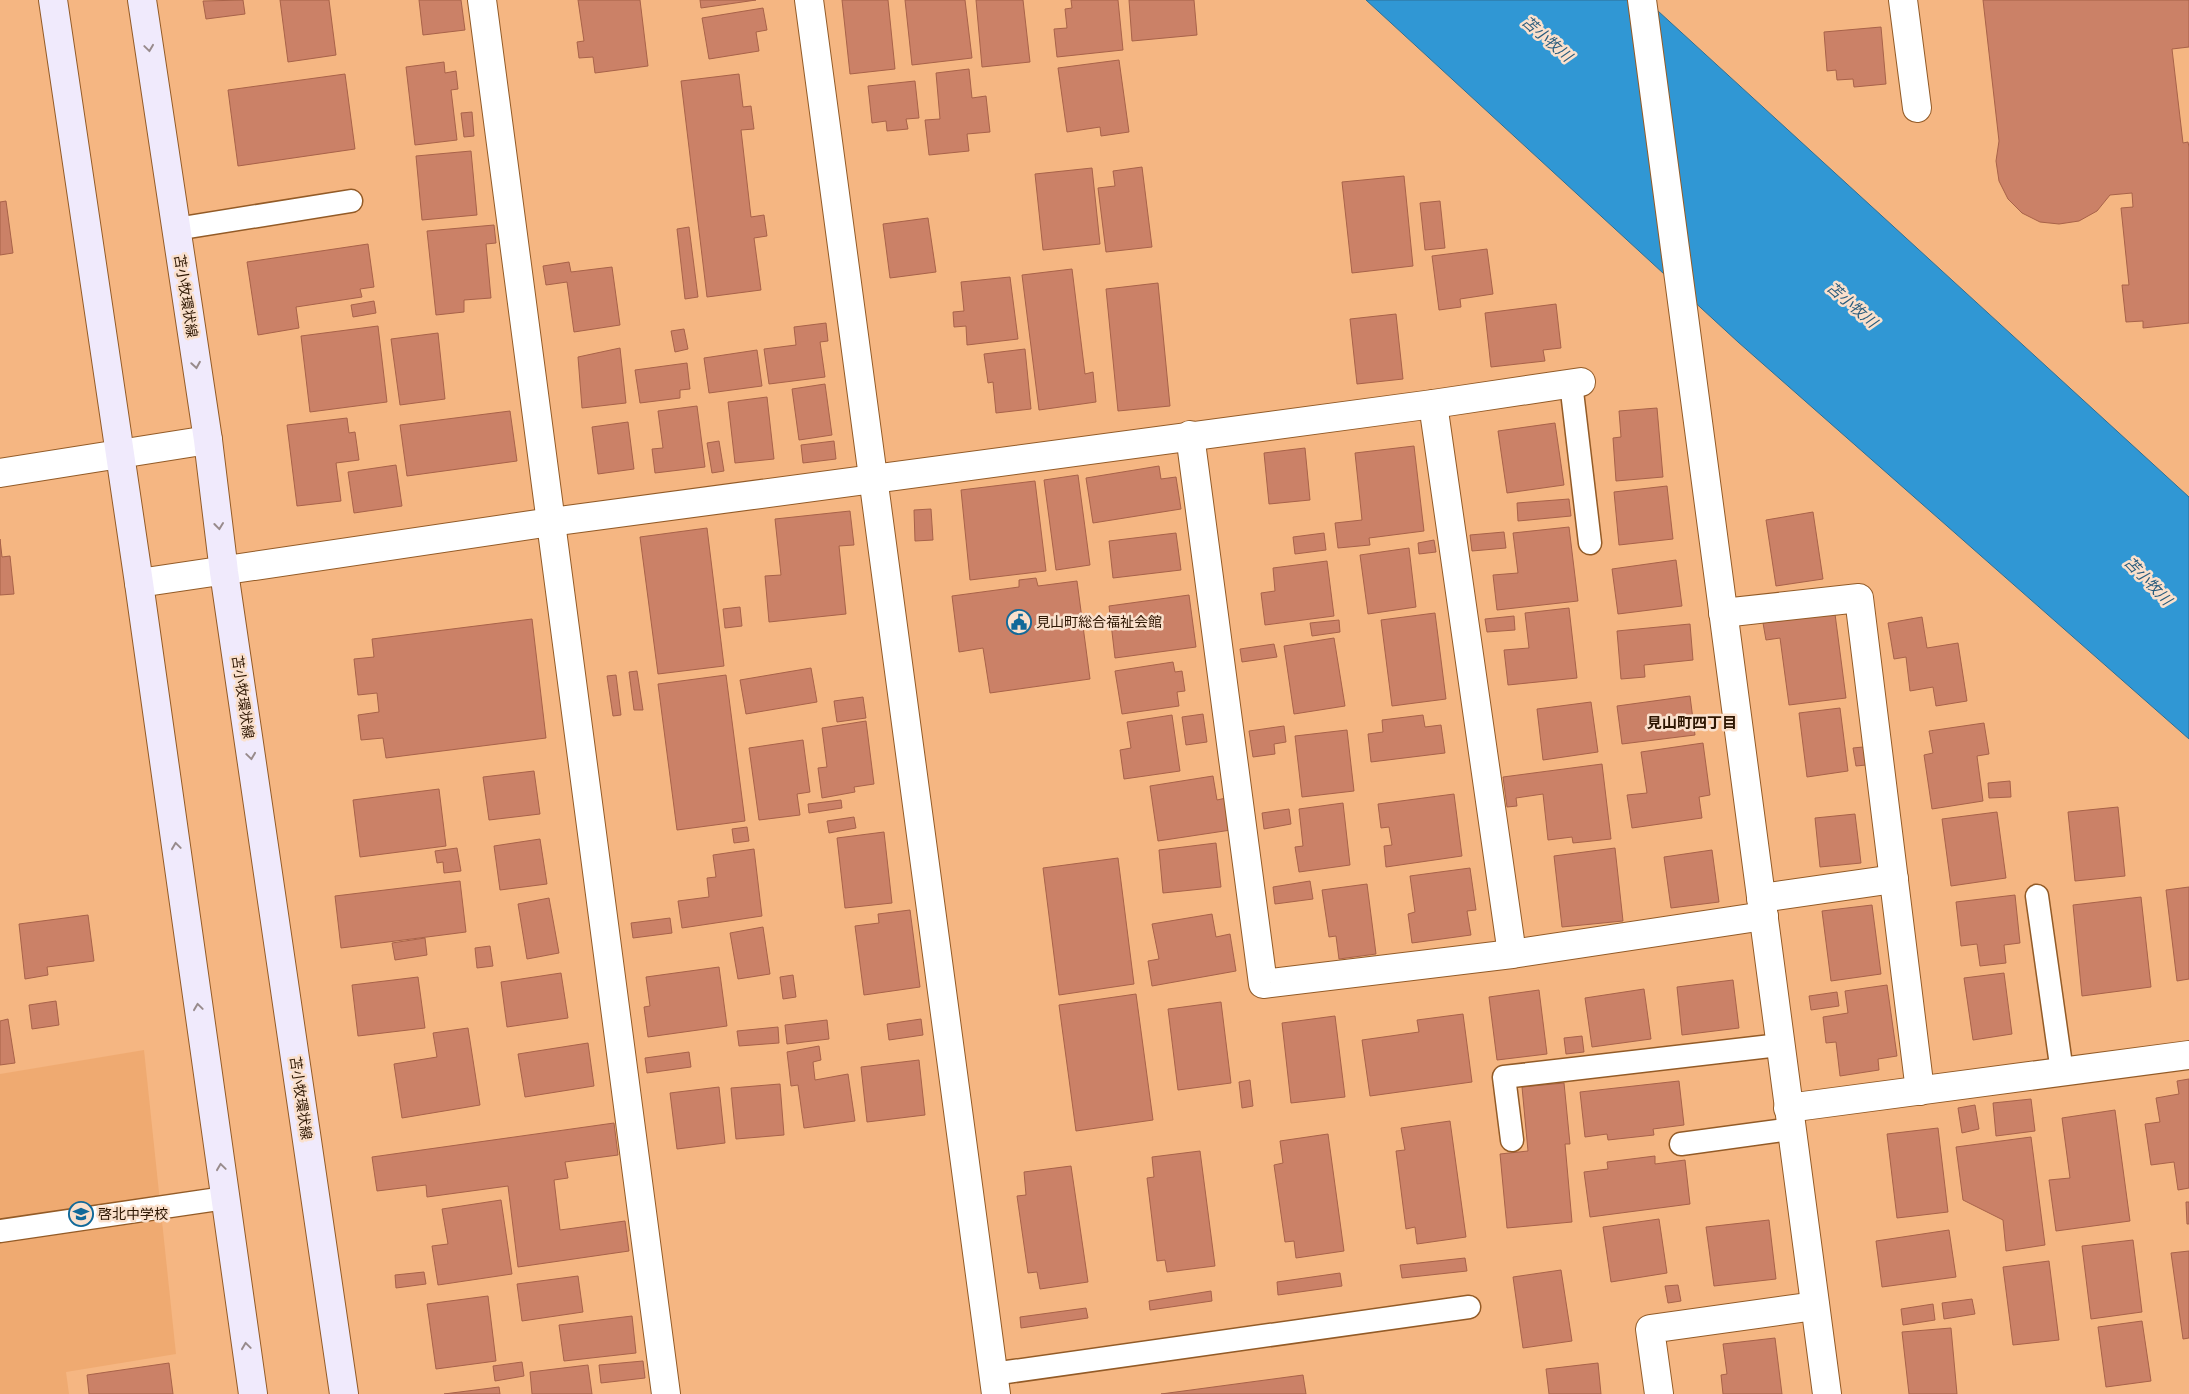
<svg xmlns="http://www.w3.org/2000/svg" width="2189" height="1394" viewBox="0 0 2189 1394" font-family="'Archivo Narrow','Noto Sans JP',sans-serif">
	<rect width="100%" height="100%" fill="#f5b682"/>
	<!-- built -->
	<polygon fill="#efaa71" points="144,1050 176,1354 66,1372 69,1394 0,1394 0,1074"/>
	<!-- water -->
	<polygon fill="#3097d4" stroke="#2f7095" points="1366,0 1646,0 2189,497 2189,739 1738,342"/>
	<!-- building -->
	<g fill="#cb8167" stroke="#a86249">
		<polygon points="243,0 245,14 206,19 203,1"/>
		<polygon points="280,0 329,0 336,55 288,62"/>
		<polygon points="419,0 461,0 465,30 423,35"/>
		<polygon points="578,0 640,0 648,66 595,73 593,57 579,58 577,42 584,41"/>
		<polygon points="700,0 756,0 701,8"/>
		<polygon points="842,0 888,0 895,69 850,74"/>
		<polygon points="905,0 965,0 972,58 912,65"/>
		<polygon points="976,0 1023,0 1030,62 982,67"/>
		<polygon points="1071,0 1118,0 1123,50 1057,57 1054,29 1067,28 1065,9 1072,8"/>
		<polygon points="1129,0 1194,0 1197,35 1132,41"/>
		<polygon points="1983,0 2189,0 2189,47 2172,49 2183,143 2188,142 2189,147 2189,323 2143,328 2143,321 2126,322 2122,285 2129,285 2121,208 2133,207 2132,193 2110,195 2097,211 2079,221 2059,224 2040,222 2022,213 2008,199 1999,181 1996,161 1999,141"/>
		<polygon points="763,8 767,30 756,32 759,51 709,59 702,18"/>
		<polygon points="1881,27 1886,84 1854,87 1853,79 1837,80 1836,70 1827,71 1824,32"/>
		<polygon points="1119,60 1129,132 1101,136 1100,127 1067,132 1058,68"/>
		<polygon points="444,62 445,73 456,71 458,89 451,90 457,140 415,145 406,67"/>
		<polygon points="969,69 972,98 986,96 990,132 967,134 969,151 929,155 925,120 940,119 936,73"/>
		<polygon points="345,74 355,149 238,166 228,90"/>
		<polygon points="739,74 743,107 751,106 754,129 741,130 751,217 764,215 767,236 754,238 761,290 707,297 681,81"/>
		<polygon points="915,81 919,118 906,119 908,129 887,131 886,121 872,123 868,86"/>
		<polygon points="472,112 474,136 464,137 461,113"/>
		<polygon points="471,151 477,215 422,220 416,156"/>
		<polygon points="1142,167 1152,247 1106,252 1098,188 1115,186 1113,171"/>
		<polygon points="1092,168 1100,244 1043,250 1035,174"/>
		<polygon points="1404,176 1413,266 1352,273 1342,182"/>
		<polygon points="6,201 13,253 0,255 0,202"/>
		<polygon points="1440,201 1445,248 1425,250 1420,203"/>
		<polygon points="928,218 936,272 890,278 883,224"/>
		<polygon points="494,225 496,243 486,244 491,298 464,300 464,312 436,315 427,231"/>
		<polygon points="689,227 698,297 685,299 677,229"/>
		<polygon points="368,244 374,287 360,289 362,297 296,307 299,328 258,335 247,262"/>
		<polygon points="1487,249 1493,294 1460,299 1461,307 1439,310 1432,256"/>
		<polygon points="569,262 571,272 612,267 620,325 574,332 567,282 546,285 543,266"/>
		<polygon points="1072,269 1085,374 1093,372 1096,402 1039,410 1022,275"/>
		<polygon points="1010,277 1018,339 967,345 966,326 954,327 953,312 964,311 961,282"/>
		<polygon points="1158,283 1170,406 1118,411 1106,289"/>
		<polygon points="374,301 376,313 353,317 351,305"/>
		<polygon points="1556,304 1561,348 1543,350 1545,361 1491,367 1485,313"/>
		<polygon points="1396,314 1403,379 1357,384 1350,319"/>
		<polygon points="826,323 828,341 820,342 825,377 769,384 764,349 796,345 794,327"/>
		<polygon points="378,326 387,402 310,412 301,336"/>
		<polygon points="684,329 688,349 675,352 671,331"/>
		<polygon points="438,333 445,399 400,405 391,339"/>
		<polygon points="620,348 626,403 582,408 578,357"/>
		<polygon points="1025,349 1031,409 996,413 993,382 988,383 984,354"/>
		<polygon points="757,350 762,386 709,393 704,358"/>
		<polygon points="687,363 690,389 680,390 680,398 640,403 635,370"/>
		<polygon points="825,384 832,435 799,440 792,389"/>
		<polygon points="767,397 774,459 735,463 728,402"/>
		<polygon points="697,406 705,467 655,473 652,449 663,448 658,411"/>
		<polygon points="1657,408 1663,477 1616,481 1613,438 1621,437 1619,411"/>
		<polygon points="510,411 517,461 407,476 400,425"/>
		<polygon points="347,418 349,433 355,432 359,460 336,463 341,501 297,506 287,425"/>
		<polygon points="628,422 634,469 598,474 592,427"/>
		<polygon points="1555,423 1564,485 1507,493 1498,431"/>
		<polygon points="719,441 724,471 712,473 707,443"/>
		<polygon points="834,441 836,459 803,463 801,445"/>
		<polygon points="1414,446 1424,531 1369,538 1370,545 1338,548 1335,523 1362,520 1355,453"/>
		<polygon points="1305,448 1310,500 1269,504 1264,453"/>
		<polygon points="396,465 402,506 354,513 348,472"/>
		<polygon points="1159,466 1161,479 1176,477 1181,509 1093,523 1086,478"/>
		<polygon points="1078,475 1090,565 1056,570 1044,480"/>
		<polygon points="1035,481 1046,571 970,580 961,490"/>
		<polygon points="1667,486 1673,539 1619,545 1614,492"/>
		<polygon points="1569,499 1571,516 1518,521 1517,503"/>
		<polygon points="931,509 933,540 915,541 914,510"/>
		<polygon points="850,511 854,545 839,546 846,614 769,622 765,576 781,575 775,519"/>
		<polygon points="1813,512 1823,579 1776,586 1766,520"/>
		<polygon points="1569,527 1578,601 1497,610 1493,575 1518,573 1513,533"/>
		<polygon points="707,528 724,666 658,674 640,537"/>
		<polygon points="1504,532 1506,548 1472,551 1470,535"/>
		<polygon points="1176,533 1181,570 1113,578 1109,541"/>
		<polygon points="1324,533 1326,550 1295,554 1293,537"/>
		<polygon points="0,539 2,557 10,556 14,594 0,595"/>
		<polygon points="1434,540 1436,552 1419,554 1418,543"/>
		<polygon points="1409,548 1416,607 1368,614 1360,555"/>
		<polygon points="1676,560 1682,606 1618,614 1612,569"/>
		<polygon points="1327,561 1334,616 1265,625 1261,593 1275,591 1273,568"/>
		<polygon points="1036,578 1038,586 1077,581 1090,679 990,693 983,648 959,652 952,596 1019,587 1019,580"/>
		<polygon points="1189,595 1196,647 1115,658 1109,606"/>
		<polygon points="740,607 742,626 725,628 723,609"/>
		<polygon points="1569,608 1577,678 1508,685 1504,650 1529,648 1525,613"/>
		<polygon points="1435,613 1446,699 1392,706 1381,620"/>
		<polygon points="1835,614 1846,698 1789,705 1780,638 1766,640 1763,623"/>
		<polygon points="1514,616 1515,630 1487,632 1485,619"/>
		<polygon points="1922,617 1927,648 1958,643 1967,701 1936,706 1933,687 1910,691 1906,657 1894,659 1888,623"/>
		<polygon points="532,619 546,738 386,758 383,738 361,740 358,715 379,712 377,693 358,695 354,659 374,657 372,639"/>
		<polygon points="1339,620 1340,632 1312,636 1310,623"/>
		<polygon points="1690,624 1693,660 1644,665 1645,677 1621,679 1617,631"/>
		<polygon points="1334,638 1345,706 1294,714 1284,646"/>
		<polygon points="1274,644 1277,657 1242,662 1240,649"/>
		<polygon points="1173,662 1175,672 1182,671 1185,691 1177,692 1179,706 1122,714 1115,671"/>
		<polygon points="811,668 817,702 746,714 740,680"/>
		<polygon points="637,671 643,710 634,710 629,672"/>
		<polygon points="616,675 621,715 613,716 607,676"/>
		<polygon points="726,675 745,821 677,830 658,684"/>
		<polygon points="1690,696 1695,735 1622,744 1617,706"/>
		<polygon points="863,697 866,718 837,722 834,701"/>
		<polygon points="1591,702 1598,752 1543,760 1537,709"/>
		<polygon points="1840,708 1848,771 1807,777 1799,713"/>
		<polygon points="1203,714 1207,742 1186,745 1182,717"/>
		<polygon points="1172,715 1180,771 1124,779 1120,750 1131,748 1127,722"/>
		<polygon points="1423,715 1425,727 1441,725 1445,753 1371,762 1368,734 1383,732 1382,720"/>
		<polygon points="866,721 874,784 854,787 855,792 822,798 818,768 827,767 822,728"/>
		<polygon points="1984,723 1989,754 1977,756 1983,801 1932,809 1924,755 1933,753 1929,731"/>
		<polygon points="1284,726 1286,742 1274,744 1275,754 1253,757 1249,731"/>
		<polygon points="1347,730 1354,791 1302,797 1295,736"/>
		<polygon points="803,740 810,792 797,794 800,815 759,820 749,748"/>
		<polygon points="1703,743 1710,795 1699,797 1702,818 1632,828 1627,795 1647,793 1641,752"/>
		<polygon points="1863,747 1866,765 1856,766 1853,748"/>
		<polygon points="1602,764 1611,839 1573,843 1572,837 1548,840 1543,794 1516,798 1517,806 1507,807 1503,777"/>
		<polygon points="534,771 540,814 489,820 483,777"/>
		<polygon points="1213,776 1217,800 1226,798 1231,830 1158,841 1150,786"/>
		<polygon points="2010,781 2011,797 1989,798 1988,783"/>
		<polygon points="439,789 446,846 360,857 353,800"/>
		<polygon points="1454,794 1462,856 1386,867 1384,846 1392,845 1389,827 1381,828 1378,804"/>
		<polygon points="841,800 842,808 809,813 808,804"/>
		<polygon points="1343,803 1350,865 1299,872 1295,847 1303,846 1299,809"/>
		<polygon points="2118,807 2125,876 2075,881 2068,812"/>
		<polygon points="1289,809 1291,824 1264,829 1262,813"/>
		<polygon points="1997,812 2006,878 1951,886 1942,819"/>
		<polygon points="1855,814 1861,863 1820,867 1815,818"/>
		<polygon points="854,817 856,828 829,833 827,821"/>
		<polygon points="747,827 749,841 734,843 732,829"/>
		<polygon points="884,832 892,903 845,908 837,838"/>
		<polygon points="540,839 547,884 500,890 494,846"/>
		<polygon points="1216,843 1221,887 1163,893 1159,850"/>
		<polygon points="457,848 461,871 444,873 443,862 437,863 435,851"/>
		<polygon points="1615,848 1623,921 1562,927 1554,856"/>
		<polygon points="754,849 762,916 682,928 678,901 709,897 707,878 716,877 713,855"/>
		<polygon points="1712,850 1719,902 1671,908 1664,857"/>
		<polygon points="1118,858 1134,984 1059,995 1043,868"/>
		<polygon points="1470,868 1476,910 1467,911 1471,935 1412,943 1408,914 1415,912 1410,876"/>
		<polygon points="460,881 466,932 341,948 335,896"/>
		<polygon points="1310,881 1313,899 1275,904 1273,887"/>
		<polygon points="1367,884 1376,954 1339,959 1336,936 1329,937 1322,890"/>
		<polygon points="2189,887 2189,979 2177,981 2166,890"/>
		<polygon points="2015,895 2020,943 2004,945 2006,963 1980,966 1977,944 1961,946 1956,902"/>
		<polygon points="2141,897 2151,987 2082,996 2073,905"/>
		<polygon points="549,898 559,953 527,959 518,904"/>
		<polygon points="1872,905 1881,974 1831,981 1822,911"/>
		<polygon points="910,910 920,987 864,995 855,926 879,923 878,914"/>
		<polygon points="1212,914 1216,937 1230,934 1236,971 1152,986 1148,961 1159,959 1152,924"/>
		<polygon points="88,915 94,961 47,967 48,975 25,979 19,924"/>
		<polygon points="670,918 672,933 633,938 631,923"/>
		<polygon points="763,927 770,974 738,979 730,933"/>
		<polygon points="425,938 427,955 395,960 392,943"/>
		<polygon points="490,946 493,966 477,968 475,948"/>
		<polygon points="719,967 727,1026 648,1037 644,1007 650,1006 646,977"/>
		<polygon points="561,973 568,1018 507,1027 501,982"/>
		<polygon points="2004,973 2012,1034 1973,1040 1964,978"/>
		<polygon points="793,975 796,997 783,999 780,977"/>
		<polygon points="418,977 425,1028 358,1036 352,985"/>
		<polygon points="1733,980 1739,1028 1682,1035 1677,987"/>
		<polygon points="1887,985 1897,1056 1878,1059 1879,1070 1840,1076 1836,1042 1826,1043 1823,1017 1848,1013 1845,991"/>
		<polygon points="1644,989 1651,1039 1592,1047 1585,998"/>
		<polygon points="1539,990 1547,1054 1497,1060 1489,997"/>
		<polygon points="1837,992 1839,1006 1811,1010 1809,996"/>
		<polygon points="1136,994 1153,1120 1076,1131 1059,1005"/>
		<polygon points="56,1001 59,1025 32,1029 29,1005"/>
		<polygon points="1221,1002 1231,1083 1178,1090 1168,1009"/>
		<polygon points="1463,1014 1472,1082 1370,1096 1362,1040 1419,1032 1417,1020"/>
		<polygon points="1335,1016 1345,1097 1291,1103 1282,1023"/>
		<polygon points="8,1019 15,1063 0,1065 0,1021"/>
		<polygon points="921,1019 923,1035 889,1040 887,1024"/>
		<polygon points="827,1020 829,1039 787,1044 785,1025"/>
		<polygon points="778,1027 779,1043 739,1046 737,1031"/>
		<polygon points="468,1028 480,1105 402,1118 394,1064 437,1057 433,1033"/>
		<polygon points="1582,1036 1584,1052 1566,1054 1564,1038"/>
		<polygon points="588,1043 594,1086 525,1097 518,1054"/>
		<polygon points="819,1046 821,1060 813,1062 815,1080 848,1074 855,1121 804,1128 798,1085 791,1086 787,1052"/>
		<polygon points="689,1052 691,1067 647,1073 645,1058"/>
		<polygon points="919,1060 925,1115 867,1122 861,1067"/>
		<polygon points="2189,1079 2189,1188 2178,1190 2174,1162 2151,1165 2145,1124 2160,1122 2156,1098 2179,1094 2177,1081"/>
		<polygon points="1250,1080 1253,1106 1242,1108 1239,1082"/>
		<polygon points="1679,1081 1684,1125 1653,1129 1654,1135 1608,1140 1607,1134 1585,1137 1580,1092"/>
		<polygon points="1564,1083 1570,1144 1565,1144 1572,1222 1507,1228 1500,1154 1528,1151 1522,1087"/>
		<polygon points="780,1084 784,1135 736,1139 731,1088"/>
		<polygon points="719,1087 725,1143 677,1149 670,1093"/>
		<polygon points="2031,1099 2035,1131 1996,1136 1993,1103"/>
		<polygon points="1975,1105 1979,1129 1962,1133 1958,1108"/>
		<polygon points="2115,1110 2130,1221 2056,1231 2049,1180 2070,1178 2062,1118"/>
		<polygon points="1450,1121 1466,1237 1417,1244 1415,1227 1406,1229 1396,1151 1405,1150 1401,1128"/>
		<polygon points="614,1123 618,1155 565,1162 568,1178 554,1180 560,1230 625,1221 629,1251 518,1267 508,1186 427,1197 426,1185 377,1191 372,1157"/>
		<polygon points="1938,1128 1948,1212 1897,1218 1887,1134"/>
		<polygon points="1328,1134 1344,1251 1296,1258 1294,1241 1285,1242 1274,1165 1283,1163 1280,1141"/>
		<polygon points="2031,1137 2045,1245 2006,1251 2003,1220 1963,1200 1956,1147"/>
		<polygon points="1200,1151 1215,1266 1167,1272 1165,1260 1157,1261 1147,1178 1154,1177 1152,1157"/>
		<polygon points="1655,1156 1655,1164 1685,1160 1690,1204 1590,1217 1584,1172 1608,1169 1607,1162"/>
		<polygon points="1071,1166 1088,1282 1040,1289 1037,1272 1028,1273 1017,1196 1026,1195 1024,1172"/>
		<polygon points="501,1200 512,1274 438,1285 432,1246 448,1244 442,1209"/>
		<polygon points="2186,1202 2189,1202 2189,1224 2187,1224"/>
		<polygon points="1659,1219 1667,1273 1611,1282 1603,1227"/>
		<polygon points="1769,1220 1776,1279 1714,1286 1706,1227"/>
		<polygon points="1949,1230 1956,1277 1882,1287 1876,1241"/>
		<polygon points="2133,1240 2142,1312 2091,1319 2082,1246"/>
		<polygon points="2189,1251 2189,1338 2183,1339 2171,1253"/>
		<polygon points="1465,1258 1467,1271 1402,1278 1400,1265"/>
		<polygon points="2049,1261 2059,1340 2013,1345 2003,1267"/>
		<polygon points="1561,1270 1572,1341 1523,1348 1513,1277"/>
		<polygon points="424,1272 426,1284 396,1288 395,1275"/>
		<polygon points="1340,1273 1342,1286 1278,1295 1277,1282"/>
		<polygon points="578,1276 583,1312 522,1321 517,1284"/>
		<polygon points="1678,1285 1681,1301 1668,1303 1665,1286"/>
		<polygon points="1211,1291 1212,1301 1150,1310 1149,1301"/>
		<polygon points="488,1296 496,1361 436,1369 427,1304"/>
		<polygon points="1972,1299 1975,1314 1944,1319 1942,1303"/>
		<polygon points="1933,1304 1935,1320 1903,1325 1901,1309"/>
		<polygon points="1086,1308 1088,1318 1021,1328 1020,1317"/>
		<polygon points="632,1316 636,1353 564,1361 559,1325"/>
		<polygon points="2142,1321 2151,1381 2106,1387 2098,1327"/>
		<polygon points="1951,1328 1957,1394 1909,1394 1902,1332"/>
		<polygon points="1775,1338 1782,1394 1723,1394 1721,1375 1727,1374 1723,1344"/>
		<polygon points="643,1361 645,1378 601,1383 599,1365"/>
		<polygon points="522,1362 524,1376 495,1381 493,1366"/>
		<polygon points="169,1363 173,1394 89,1394 87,1375"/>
		<polygon points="1598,1363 1601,1394 1549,1394 1546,1369"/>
		<polygon points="588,1365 592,1394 532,1394 530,1372"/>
		<polygon points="1303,1375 1306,1394 1161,1394"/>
		<polygon points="499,1387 500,1394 444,1394"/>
	</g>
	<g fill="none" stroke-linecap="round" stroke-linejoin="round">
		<defs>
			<g id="lane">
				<polyline points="176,229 351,201"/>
				<polyline points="1571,383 1590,543"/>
				<polyline points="2037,896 2062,1072"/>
				<polyline points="1512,1140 1504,1077 1780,1045"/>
				<polyline points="1681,1144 1791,1129"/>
				<polyline points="0,1231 225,1198"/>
				<polyline points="993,1374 1469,1307"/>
			</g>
			<g id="street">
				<polyline points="482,0 666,1394"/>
				<polyline points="809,0 996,1394"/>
				<polyline points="1642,0 1827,1394"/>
				<polyline points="1903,0 1917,108"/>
				<polyline points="1433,404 1512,954"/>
				<polyline points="1190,435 1263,984 1512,954 1764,916"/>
				<polyline points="0,473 208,440"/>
				<polyline points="139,583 551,522 1433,404 1581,382"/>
				<polyline points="1723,613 1859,598 1920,1091"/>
				<polyline points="1761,898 1894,879"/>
				<polyline points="1788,1108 2189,1055"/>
				<polyline points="1659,1394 1650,1329 1815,1306"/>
			</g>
			<g id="secondary">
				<polyline points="53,0 139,583 253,1394"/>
				<polyline points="142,0 208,440 224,572 344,1394"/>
			</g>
		</defs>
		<!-- lane casing -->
		<use href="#lane" stroke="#935b27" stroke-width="25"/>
		<!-- street casing -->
		<use href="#street" stroke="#935b27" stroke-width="30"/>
		<!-- secondary casing -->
		<use href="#secondary" stroke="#935b27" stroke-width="30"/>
		<!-- lane -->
		<use href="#lane" stroke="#fff" stroke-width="22"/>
		<!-- street -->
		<use href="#street" stroke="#fff" stroke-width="28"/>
		<!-- secondary -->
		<use href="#secondary" stroke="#f0eafc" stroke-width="28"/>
	</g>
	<!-- one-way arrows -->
	<defs><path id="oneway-chevron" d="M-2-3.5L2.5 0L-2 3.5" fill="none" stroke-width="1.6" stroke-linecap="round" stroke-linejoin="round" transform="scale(1.25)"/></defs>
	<g stroke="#988b8c">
		<use href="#oneway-chevron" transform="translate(149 48) rotate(82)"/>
		<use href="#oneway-chevron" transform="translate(196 365) rotate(81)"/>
		<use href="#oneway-chevron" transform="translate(219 526) rotate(83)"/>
		<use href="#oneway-chevron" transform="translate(251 756) rotate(82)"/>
		<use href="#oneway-chevron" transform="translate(176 846) rotate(-98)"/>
		<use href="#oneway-chevron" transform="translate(198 1007) rotate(-98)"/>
		<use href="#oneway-chevron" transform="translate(221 1167) rotate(-98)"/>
		<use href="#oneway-chevron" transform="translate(246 1346) rotate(-98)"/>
	</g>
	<!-- icons -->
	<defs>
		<symbol id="civic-ring" viewBox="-11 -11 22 22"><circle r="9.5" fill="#fae0cc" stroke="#116999" stroke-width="1.5"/><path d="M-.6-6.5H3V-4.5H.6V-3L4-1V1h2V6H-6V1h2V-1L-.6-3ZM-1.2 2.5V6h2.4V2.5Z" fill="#116999"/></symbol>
		<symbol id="school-ring" viewBox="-11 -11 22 22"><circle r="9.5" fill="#fae0cc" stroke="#116999" stroke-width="1.5"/><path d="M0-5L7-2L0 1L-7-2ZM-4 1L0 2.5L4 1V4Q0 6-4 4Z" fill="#116999"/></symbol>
	</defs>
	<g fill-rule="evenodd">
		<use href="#civic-ring" x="1005" y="608" width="28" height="28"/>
		<use href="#school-ring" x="67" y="1200" width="28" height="28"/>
	</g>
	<g text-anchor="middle" stroke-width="5" stroke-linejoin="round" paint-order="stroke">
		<!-- street labels -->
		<g font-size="14" fill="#2d1602" stroke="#fae0cc">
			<text transform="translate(186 296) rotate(81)" y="5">苫小牧環状線</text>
			<text transform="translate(243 697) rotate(82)" y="5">苫小牧環状線</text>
			<text transform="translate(301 1098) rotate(82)" y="5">苫小牧環状線</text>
		</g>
		<!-- poi labels -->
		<g font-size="14" fill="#2d1602" stroke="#fae0cc" text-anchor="start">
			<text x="1036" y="627">見山町総合福祉会館</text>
			<text x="98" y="1219">啓北中学校</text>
		</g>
		<!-- water labels -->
		<g font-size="15" font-style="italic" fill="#285b7c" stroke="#fae0cc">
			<text transform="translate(1547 39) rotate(41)" y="5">苫小牧川</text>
			<text transform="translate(1852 305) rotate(41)" y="5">苫小牧川</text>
			<text transform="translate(2148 581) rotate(46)" y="5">苫小牧川</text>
		</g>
		<!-- neighbourhood labels -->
		<g font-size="15" font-weight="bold" fill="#2d1602" stroke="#fae0cc">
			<text x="1692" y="728">見山町四丁目</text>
		</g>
	</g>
</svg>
